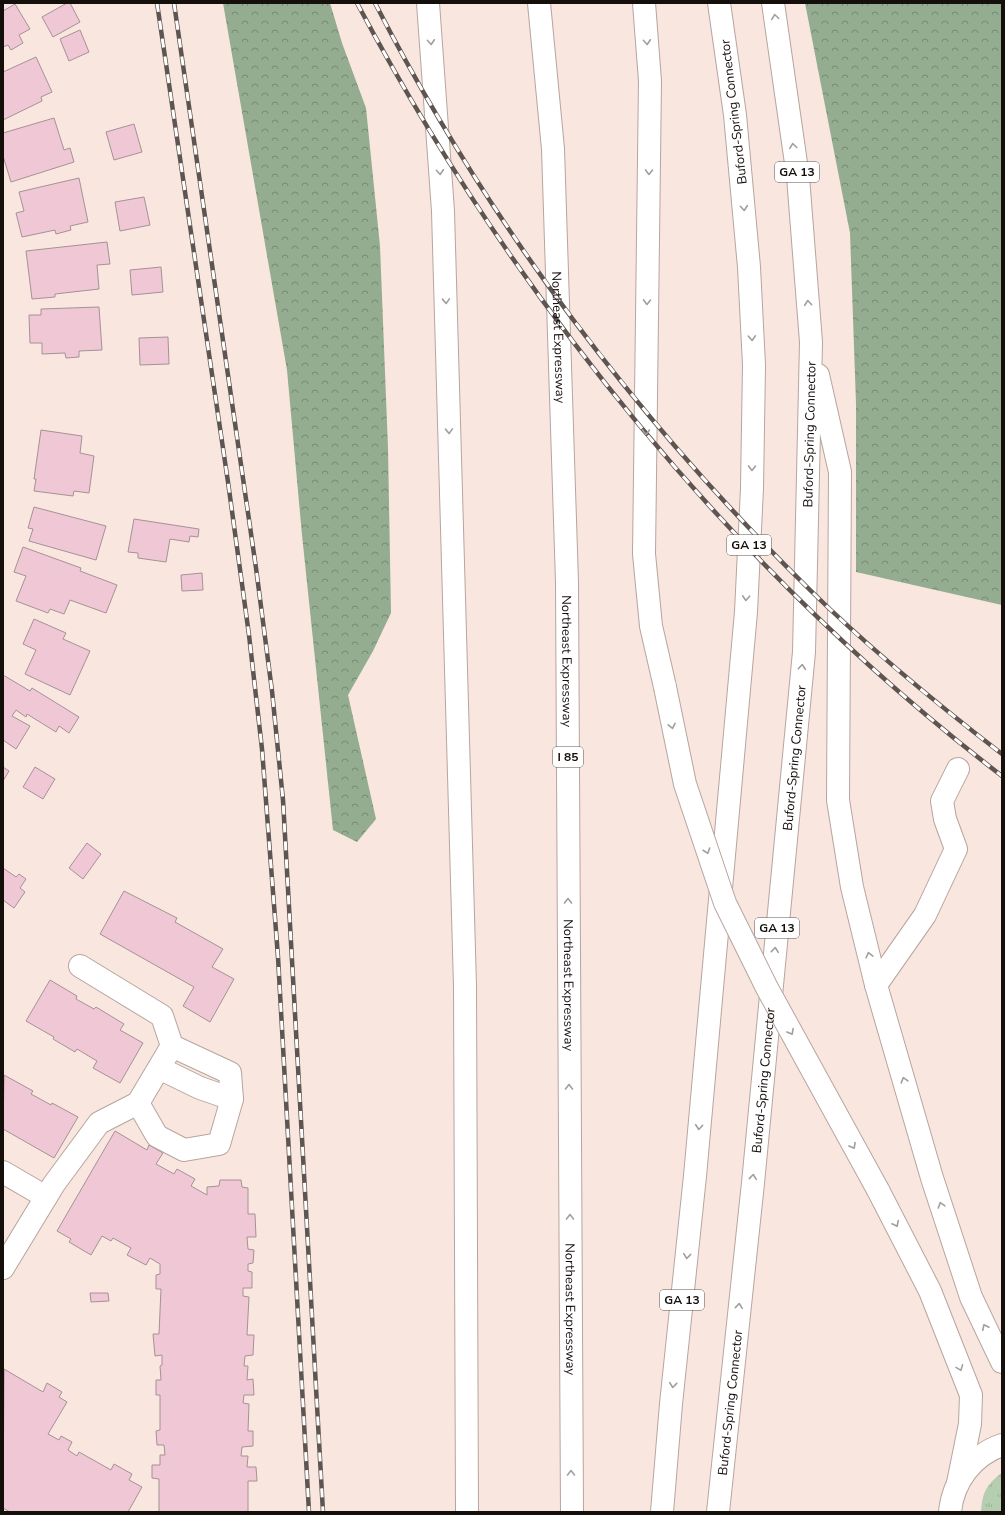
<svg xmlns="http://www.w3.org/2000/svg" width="1005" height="1515" viewBox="0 0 1005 1515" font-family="'Nunito Sans',sans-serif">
	<defs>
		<pattern id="grass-tufts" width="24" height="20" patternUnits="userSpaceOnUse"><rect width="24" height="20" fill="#b5ceb0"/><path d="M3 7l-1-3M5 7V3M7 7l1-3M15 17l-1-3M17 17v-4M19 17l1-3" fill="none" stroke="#9bb096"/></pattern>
		<pattern id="forest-crowns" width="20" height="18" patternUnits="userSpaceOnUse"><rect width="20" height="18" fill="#94ac8f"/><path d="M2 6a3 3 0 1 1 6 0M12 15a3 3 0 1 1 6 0" fill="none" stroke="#788a73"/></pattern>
	</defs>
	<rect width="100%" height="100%" fill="#f9e6de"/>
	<!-- grass -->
	<path fill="url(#grass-tufts)" d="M1000 1474H1002V1512H981C982 1493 986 1486 1000 1474Z"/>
	<!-- forest -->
	<g fill="url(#forest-crowns)">
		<polygon points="223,3 330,3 342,43 366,108 380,246 388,448 391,613 373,651 348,695 376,819 357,842 333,830 302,535 287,370"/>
		<polygon points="805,3 1002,3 1002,605 856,572 856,403 850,233"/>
	</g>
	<!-- building -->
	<g fill="#f0c7d4" stroke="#a49297">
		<polygon points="67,3 70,3 80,22 53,37 42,17"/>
		<polygon points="15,4 30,29 19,35 23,43 11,50 8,45 3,47 3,11"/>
		<polygon points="80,30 89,52 69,61 60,39"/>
		<polygon points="36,57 52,92 41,97 42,101 3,120 3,72"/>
		<polygon points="54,118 64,150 70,148 74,162 11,182 3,156 3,133"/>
		<polygon points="134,124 142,152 114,160 106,132"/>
		<polygon points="79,178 88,222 70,226 71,230 56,234 55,230 22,237 16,213 24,211 19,192"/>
		<polygon points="144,197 150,225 120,231 115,202"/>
		<polygon points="107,242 110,264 97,265 99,289 55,294 55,297 32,299 26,251"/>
		<polygon points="161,267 163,292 132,295 130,270"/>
		<polygon points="99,307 102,350 79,351 79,357 66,358 65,353 42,354 42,343 30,343 29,315 41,315 41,309"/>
		<polygon points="168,337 169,364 140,365 139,338"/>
		<polygon points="41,430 82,436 80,453 94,456 89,493 74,491 73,496 34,491 36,479 34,479"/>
		<polygon points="34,507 106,526 96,560 29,541 33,529 28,528"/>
		<polygon points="134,519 199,529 198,537 190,536 189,542 170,539 166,562 138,558 138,553 128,552"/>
		<polygon points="23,547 81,568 80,571 117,585 106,613 70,600 64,614 50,609 48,613 16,601 26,576 14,572"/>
		<polygon points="202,573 203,590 182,591 181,575"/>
		<polygon points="34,619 66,633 63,639 90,651 70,695 25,674 36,650 23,644"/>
		<polygon points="3,675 30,691 32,688 79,717 69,733 59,726 56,732 27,714 26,717 16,710 12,716 30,726 16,749 3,740"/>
		<polygon points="3,767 9,771 3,781"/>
		<polygon points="35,767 55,779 43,799 23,787"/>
		<polygon points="87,843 101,854 83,879 69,868"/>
		<polygon points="3,868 16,877 19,874 26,879 20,888 25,892 14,908 3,900"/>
		<polygon points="124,891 177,918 175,922 223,949 212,967 234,979 210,1022 183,1006 194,987 100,934"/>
		<polygon points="50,980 77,996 76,999 94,1009 96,1007 124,1024 120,1030 143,1043 120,1083 93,1068 97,1061 77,1049 75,1052 53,1039 54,1037 26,1021"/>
		<polygon points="4,1075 33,1091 31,1094 51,1105 52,1103 78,1117 54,1158 3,1129"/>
		<polygon points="115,1131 147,1150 149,1145 163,1153 156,1164 174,1174 177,1169 195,1179 191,1186 207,1195 207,1187 219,1186 220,1180 241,1180 242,1187 248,1188 248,1214 255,1214 256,1237 247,1237 248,1249 254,1250 253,1263 248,1264 248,1271 252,1272 252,1288 243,1288 243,1296 249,1297 247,1335 254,1335 253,1355 245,1356 244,1366 248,1366 247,1380 253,1379 254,1395 244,1395 243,1403 249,1404 248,1431 253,1431 253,1446 242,1447 241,1456 248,1456 247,1467 256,1467 257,1481 248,1481 248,1512 159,1512 159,1479 152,1478 152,1465 160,1465 160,1455 165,1455 164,1445 157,1445 156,1431 160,1430 160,1395 156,1395 156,1380 161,1380 160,1366 162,1365 162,1355 155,1356 153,1334 159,1334 161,1289 156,1289 156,1275 160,1274 160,1264 150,1258 146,1265 127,1255 131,1248 113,1238 111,1241 102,1236 91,1255 69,1242 71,1239 57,1231"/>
		<polygon points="90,1293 108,1293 109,1301 91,1302"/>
		<polygon points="4,1369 43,1392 47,1383 62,1392 59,1397 67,1402 48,1434 59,1440 61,1436 72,1442 68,1450 77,1456 79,1452 111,1470 114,1464 132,1474 129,1480 142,1487 128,1512 10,1512 3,1508"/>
	</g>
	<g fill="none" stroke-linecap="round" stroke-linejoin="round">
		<defs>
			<g id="minor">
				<polyline points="80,966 162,1016 172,1046"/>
				<polyline points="876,985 925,915 956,849 945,819 942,801 958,769"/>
				<polyline points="138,1103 157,1136 184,1150 219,1144 232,1099"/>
				<polyline points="3,1172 46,1197"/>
				<polyline points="3,1268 54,1184 99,1123 138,1103 172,1046 230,1073 232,1099 200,1088 159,1068"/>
			</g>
			<path id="major" d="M950 1512C953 1481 973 1455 1002 1445"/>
			<g id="highway">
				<polyline points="428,3 443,211 465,986 467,1512"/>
				<path id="s1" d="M539 3 553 149 567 582 572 1512"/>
				<polyline points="644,3 650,81 644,554 651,626 665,687"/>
				<polyline points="818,375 840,472 838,800 852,887 876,985 932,1178 971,1297 1002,1362"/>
				<polyline points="878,1190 930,1291 971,1395 970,1424 958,1483"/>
				<polyline points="662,1512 671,1404 695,1176 746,612 752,488 754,365 749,267 735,115 719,3"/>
				<path id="s2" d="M718 1512 753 1183 804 652 811 342 798 177 773 3"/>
			</g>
		</defs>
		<!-- minor casing -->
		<use href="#minor" stroke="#b7a59f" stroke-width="24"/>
		<!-- major casing -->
		<use href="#major" stroke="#b7a59f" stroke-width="24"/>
		<!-- highway casing -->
		<use href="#highway" stroke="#b7a59f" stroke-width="24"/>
		<!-- minor -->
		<use href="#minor" stroke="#fff" stroke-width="22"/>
		<!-- major -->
		<use href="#major" stroke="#fff" stroke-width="22"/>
		<!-- highway -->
		<use href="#highway" stroke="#fff" stroke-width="22"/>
		<defs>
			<g id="rail">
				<polyline points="157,3 228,482 249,635 262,749 278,957 309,1512"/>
				<polyline points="174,3 256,568 272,691 283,800 323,1512"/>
				<path d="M357 3C516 302 734 570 1002 776"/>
				<path d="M375 3C487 221 636 419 810 590 870 649 936 703 1002 754"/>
			</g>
		</defs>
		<!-- rail casing -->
		<use href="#rail" stroke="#5e5450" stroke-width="4.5"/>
		<!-- rail -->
		<use href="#rail" stroke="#fff" stroke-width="3" stroke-dasharray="9" stroke-linecap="butt"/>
		<defs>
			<polyline id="highway-bridge" points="665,687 685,784 725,903 767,988 878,1190"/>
		</defs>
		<!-- highway-bridge casing -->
		<use href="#highway-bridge" stroke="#b7a59f" stroke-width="24" stroke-linecap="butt"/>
		<!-- highway-bridge -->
		<use href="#highway-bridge" stroke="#fff" stroke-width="22"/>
	</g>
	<!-- one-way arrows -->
	<defs><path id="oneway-chevron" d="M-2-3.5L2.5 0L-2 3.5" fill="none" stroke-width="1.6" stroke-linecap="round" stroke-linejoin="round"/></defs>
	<g stroke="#a19f9e">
		<use href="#oneway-chevron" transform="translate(775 17) rotate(-98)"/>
		<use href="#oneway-chevron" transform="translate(431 42) rotate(86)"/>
		<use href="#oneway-chevron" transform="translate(647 42) rotate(86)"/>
		<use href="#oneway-chevron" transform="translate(793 146) rotate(-98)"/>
		<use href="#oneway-chevron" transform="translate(440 172) rotate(86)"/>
		<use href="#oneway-chevron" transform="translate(649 172) rotate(91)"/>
		<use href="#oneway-chevron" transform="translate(744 208) rotate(85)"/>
		<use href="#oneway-chevron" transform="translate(446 301) rotate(88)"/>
		<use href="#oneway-chevron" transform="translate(647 302) rotate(91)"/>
		<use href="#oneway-chevron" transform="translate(808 303) rotate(-95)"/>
		<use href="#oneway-chevron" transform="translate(752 338) rotate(87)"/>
		<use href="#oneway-chevron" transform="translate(449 431) rotate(88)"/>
		<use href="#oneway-chevron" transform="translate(646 432) rotate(91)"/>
		<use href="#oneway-chevron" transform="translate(752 468) rotate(91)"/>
		<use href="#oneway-chevron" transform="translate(746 598) rotate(93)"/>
		<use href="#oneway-chevron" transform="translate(802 667) rotate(-85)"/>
		<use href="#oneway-chevron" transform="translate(672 726) rotate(78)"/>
		<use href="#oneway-chevron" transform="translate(707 851) rotate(71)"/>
		<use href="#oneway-chevron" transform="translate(568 901) rotate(-90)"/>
		<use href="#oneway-chevron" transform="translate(775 950) rotate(-84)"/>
		<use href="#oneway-chevron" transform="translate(869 955) rotate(-104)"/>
		<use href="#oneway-chevron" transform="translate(791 1032) rotate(61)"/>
		<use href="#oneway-chevron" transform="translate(904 1080) rotate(-106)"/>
		<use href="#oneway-chevron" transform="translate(569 1087) rotate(-90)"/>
		<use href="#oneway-chevron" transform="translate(699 1127) rotate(95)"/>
		<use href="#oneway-chevron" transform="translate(853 1146) rotate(61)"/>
		<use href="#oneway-chevron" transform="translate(753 1177) rotate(-84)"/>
		<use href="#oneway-chevron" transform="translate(941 1205) rotate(-108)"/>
		<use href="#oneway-chevron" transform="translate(570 1217) rotate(-90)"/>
		<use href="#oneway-chevron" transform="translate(896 1224) rotate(63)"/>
		<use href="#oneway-chevron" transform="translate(687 1256) rotate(96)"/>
		<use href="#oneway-chevron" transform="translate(739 1306) rotate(-84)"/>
		<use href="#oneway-chevron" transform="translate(985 1327) rotate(-116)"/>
		<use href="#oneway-chevron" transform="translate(960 1368) rotate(69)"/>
		<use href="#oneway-chevron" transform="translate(673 1385) rotate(96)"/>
		<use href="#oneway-chevron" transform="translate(571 1473) rotate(-90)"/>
	</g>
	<g text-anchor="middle" stroke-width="3" stroke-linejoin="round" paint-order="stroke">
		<!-- shield labels -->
		<g fill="#fff" stroke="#5b5755" stroke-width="1">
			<rect x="775" y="162" width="44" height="20" rx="3"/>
			<rect x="727" y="535" width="44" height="20" rx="3"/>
			<rect x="553" y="747" width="30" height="20" rx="3"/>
			<rect x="755" y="918" width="44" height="20" rx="3"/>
			<rect x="660" y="1290" width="44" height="20" rx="3"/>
		</g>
		<g font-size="12" font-weight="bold" fill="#150f0c">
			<text x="797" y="176">GA 13</text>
			<text x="749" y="549">GA 13</text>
			<text x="568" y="761">I 85</text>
			<text x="777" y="932">GA 13</text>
			<text x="682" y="1304">GA 13</text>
		</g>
		<!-- street labels -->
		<g font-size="13" fill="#150f0c" stroke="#fff">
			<text transform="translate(733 112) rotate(-97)" y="5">Buford-Spring Connector</text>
			<text dy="5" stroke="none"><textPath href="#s1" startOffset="335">Northeast Expressway</textPath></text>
			<text dy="5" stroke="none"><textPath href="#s2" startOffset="1082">Buford-Spring Connector</textPath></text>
			<text dy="5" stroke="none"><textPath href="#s1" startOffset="659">Northeast Expressway</textPath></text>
			<text dy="5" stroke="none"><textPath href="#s2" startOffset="758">Buford-Spring Connector</textPath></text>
			<text dy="5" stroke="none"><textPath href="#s1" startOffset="983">Northeast Expressway</textPath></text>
			<text dy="5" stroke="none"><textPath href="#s2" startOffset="434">Buford-Spring Connector</textPath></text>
			<text dy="5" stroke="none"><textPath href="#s1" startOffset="1307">Northeast Expressway</textPath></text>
			<text dy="5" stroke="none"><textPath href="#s2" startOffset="110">Buford-Spring Connector</textPath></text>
		</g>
	</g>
	<!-- border -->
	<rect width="1005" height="1515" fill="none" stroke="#150f0c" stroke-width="8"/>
</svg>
